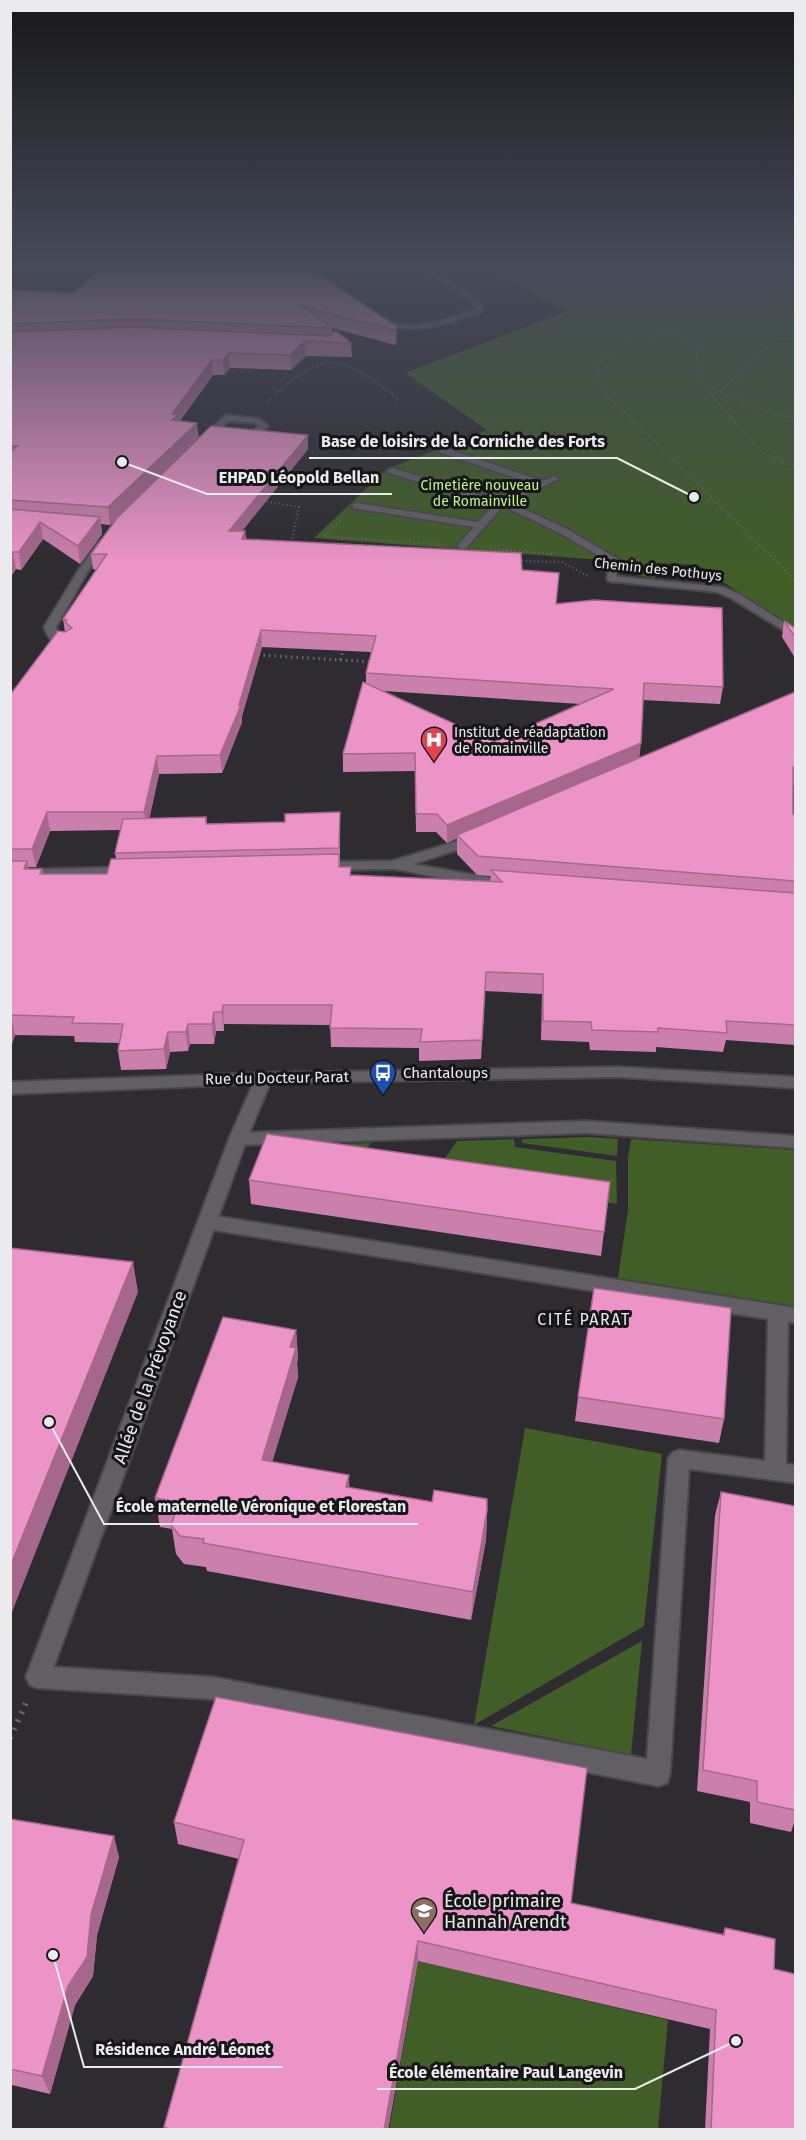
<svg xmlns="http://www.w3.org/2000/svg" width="806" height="2140" viewBox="0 0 806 2140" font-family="'Fira Sans',sans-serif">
	<rect width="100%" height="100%" fill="#2e2c30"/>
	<!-- green -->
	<g fill="#415d28">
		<polygon points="481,265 795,265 795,629 697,565 658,563 655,578 639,576 624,569 626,562 614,561 314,538 387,469 487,430 405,373 567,311"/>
		<polygon points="590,1137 618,1139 617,1156 522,1143 522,1139"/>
		<polygon points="514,1139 515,1147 616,1161 617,1204 271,1154 275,1146 371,1143 357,1161 442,1163 457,1141"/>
		<polygon points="631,1139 795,1150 795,1306 618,1278 628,1210 628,1157"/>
		<polygon points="525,1428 662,1454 644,1626 474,1725"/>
		<polygon points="642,1641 631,1755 491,1726"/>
		<polygon points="418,1961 668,2020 658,2129 389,2130"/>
	</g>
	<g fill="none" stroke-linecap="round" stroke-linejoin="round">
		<defs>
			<g id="service">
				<path d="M421 266 479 298 482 312C446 325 409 338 373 319L376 315C384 318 390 322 399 324 424 328 451 318 475 309L473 301 419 269Z"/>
				<polygon points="439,448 445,448 542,481 554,476 559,479 510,502 504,502 504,498 534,484 439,452"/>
				<polygon points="392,468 494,499 496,501 488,503 389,473 387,471"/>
				<polygon points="356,503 478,522 494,505 502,507 466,548 462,549 457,546 474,527 353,508 353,504"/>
				<polygon points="510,503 567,529 618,559 616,581 612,582 607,579 609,562 560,533 507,508 505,506"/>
				<polygon points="586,1121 796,1136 796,1148 586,1133 238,1145 232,1143 229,1139 232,1135 238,1133"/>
			</g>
			<polygon id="pedestrian" points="208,1215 796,1308 796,1323 788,1322 786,1464 796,1465 796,1483 689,1469 670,1774 667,1783 658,1786 212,1699 38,1688 30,1685 26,1677 30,1669 38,1666 212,1677 647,1759 668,1459 672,1453 679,1450 765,1461 768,1319 208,1229 202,1227 199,1222 202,1217"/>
			<g id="minor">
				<polygon points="365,265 411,265 424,268 421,270"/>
				<polygon points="226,415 260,419 268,426 256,438 237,437 237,433 251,433 259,426 255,423 228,421 206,443 200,443 200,439"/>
				<path d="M99 541 108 543 88 571 56 627 59 636 72 644 66 647C54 644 48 639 44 627L78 571Z"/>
				<polygon points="612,576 723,587 739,594 796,630 796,638 731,598 717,592 608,581 607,579"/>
				<polygon points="477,835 482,836 484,839 482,842 413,864 497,879 499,882 497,885 469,883 395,869 317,870 310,866 317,862 392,861"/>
				<polygon points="130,867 137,871 135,874 10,878 10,870"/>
				<polygon points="618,1067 796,1077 796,1088 618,1077 270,1083 247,1139 50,1677 46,1685 38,1688 30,1685 26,1677 229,1139 253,1084 10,1094 10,1082 264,1073"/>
			</g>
			<polygon id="secondary" points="32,265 10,270 10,266"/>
		</defs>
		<!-- service casing -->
		<use href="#service" stroke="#49474b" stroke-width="4"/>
		<!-- pedestrian casing -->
		<use href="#pedestrian" stroke="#49474b" stroke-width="4"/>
		<!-- minor casing -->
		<use href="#minor" stroke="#49474b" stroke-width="4"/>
		<!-- secondary casing -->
		<use href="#secondary" stroke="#49474b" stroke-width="4"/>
		<!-- path-far3 -->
		<g stroke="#6d6b6f" stroke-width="1.5" stroke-dasharray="1 2" stroke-linecap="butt">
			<polyline points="594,265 602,272 673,307 685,317 697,348 697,368 706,388 735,423"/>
			<polyline points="705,385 757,408 796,419"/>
			<polyline points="720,391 770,344 796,343"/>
			<path d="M267 402C323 349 337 352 397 398L396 406"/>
			<path d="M636 423C624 410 601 395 597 377 593 352 643 336 662 335 673 334 683 336 694 339"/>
		</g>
		<!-- path-far2 -->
		<g stroke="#6d6b6f" stroke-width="2" stroke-dasharray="1 3" stroke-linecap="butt">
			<polyline points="634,421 796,581"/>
			<path d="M734 421C752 443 767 460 796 466"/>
			<polyline points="263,501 299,507 291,544"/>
			<polyline points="340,521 324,536 442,545"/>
			<polyline points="491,549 555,554"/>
			<polyline points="518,561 562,562 590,577"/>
		</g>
		<!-- path-far1 -->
		<g stroke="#6d6b6f" stroke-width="3" stroke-dasharray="1.5 4" stroke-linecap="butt">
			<polyline points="258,655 373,662"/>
			<polyline points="340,660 345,646"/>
		</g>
		<!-- path -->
		<polyline stroke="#6d6b6f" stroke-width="6" stroke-dasharray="2 7" stroke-linecap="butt" points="10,1738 26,1703"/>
		<!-- service -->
		<use href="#service" fill="#615f64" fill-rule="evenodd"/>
		<!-- pedestrian -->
		<use href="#pedestrian" fill="#615f64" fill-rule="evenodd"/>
		<!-- minor -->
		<use href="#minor" fill="#615f64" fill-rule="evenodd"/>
		<!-- secondary -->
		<use href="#secondary" fill="#615f64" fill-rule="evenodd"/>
	</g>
	<!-- wall -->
	<g fill="#cb7fac" fill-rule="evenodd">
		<path d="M106 265 397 327V341L395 345 332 328 333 333 351 343 352 357 306 356 291 370 230 368 224 375H213L180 421 198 438 308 449 242 531H245L246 539 522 570 557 604 723 687 720 704 643 700 639 758 795 692V785H793V814L795 815V1045L726 1040 723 1052 656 1047V1052L590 1050 589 1042 541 1040 542 994 485 991 481 1059 419 1061V1048L331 1047 330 1025 224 1024V1031H216L214 1044H190L188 1051 170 1052 166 1069 121 1070 118 1051 119 1043 75 1042 74 1036 15 1035 10 1049V695L65 632 63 619 97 570 93 569 91 554 117 518 110 525 101 524 102 534 80 564 43 539 21 570 16 569 10 578V290L74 293ZM262 647 371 652 366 673V683L343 754V772L415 771 416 832H436L447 843 457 838V854L477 875 491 876 490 881 351 875V867H340V824H207L206 817 149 819 159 774 222 773 242 722V716ZM384 691 580 704 494 742ZM121 830 115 853 116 859 107 874H43L42 869H29L28 867H36L50 831Z"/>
		<polygon points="784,621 795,628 795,658 782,637"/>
		<polygon points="249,1180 610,1182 601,1256 251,1204"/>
		<polygon points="296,1330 298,1358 297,1363 298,1377 272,1462 349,1487 487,1511 486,1540 471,1620 207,1571 206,1567 184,1564 176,1554 172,1529 160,1527 155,1498"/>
		<polygon points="578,1397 724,1419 719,1443 575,1421"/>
		<polygon points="721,1492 795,1810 795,1820 791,1832 750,1823 750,1802 697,1791 715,1515"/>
		<polygon points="10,1819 119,1857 97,1935 93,1976 75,2005 50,2094 12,2085 10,2091"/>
		<polygon points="174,1822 723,1934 725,1928 774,1969 795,2130 705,2130 710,2029 418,1961 388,2130 165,2130 164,2127 239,1859 178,1844"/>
	</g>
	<!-- shaded-wall -->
	<g fill="#a5688c">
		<polygon points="397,327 397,341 395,345 395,330"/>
		<polygon points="305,341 306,356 291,370 290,355"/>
		<polygon points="229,353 230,368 224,375 223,360"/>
		<polygon points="212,360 213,375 178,423 174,436 172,414"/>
		<polygon points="197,423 199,439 110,525 108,507"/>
		<polygon points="308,435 308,449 230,546 229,531"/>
		<polygon points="100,517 102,534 80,564 78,546"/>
		<polygon points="40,522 43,539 21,570 19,552"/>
		<polygon points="245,531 246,547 242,539"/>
		<polygon points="13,552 16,569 10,578 10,555"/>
		<polygon points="261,630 262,647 242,716 242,722 222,773 220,755 239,705"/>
		<polygon points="641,743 639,761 457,835 457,838 447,843 447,825"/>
		<polygon points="157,756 159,774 147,830 144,812"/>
		<polygon points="47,812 50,831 36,867 32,849"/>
		<polygon points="27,861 31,880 24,869"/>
		<polygon points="223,1005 224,1024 224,1031 222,1012"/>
		<polygon points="214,1012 216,1031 214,1044 212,1024"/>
		<polygon points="11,1015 15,1035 10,1049 10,1017"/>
		<polygon points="188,1024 190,1044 188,1051 186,1032"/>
		<polygon points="168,1032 170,1052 166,1069 164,1049"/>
		<polygon points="133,1262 138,1292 10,1617 10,1567"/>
		<polygon points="296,1330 298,1358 297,1363 298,1377 264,1489 262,1460 290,1347"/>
		<polygon points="349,1475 350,1504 346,1487"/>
		<polygon points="487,1511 486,1540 471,1620 473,1592"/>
		<polygon points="114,1836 119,1857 97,1935 93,1976 75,2005 50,2094 42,2076"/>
		<polygon points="418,1941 418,1961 388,2130 384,2130"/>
	</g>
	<!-- building -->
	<g fill="#ec94c8" stroke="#a5688c" stroke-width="1.5">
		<polygon points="106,265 305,265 397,327 395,330 303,307 332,328 133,319 10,324 10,290 74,293"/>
		<polygon points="132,327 329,336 336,331 351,343 305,341 290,355 229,353 223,360 212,360 172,414 178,415 172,420 197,423 108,507 10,500 10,452 17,446 10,446 10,332"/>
		<polygon points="211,426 308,435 229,531 245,531 242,539 521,553 522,570 559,573 556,604 594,600 722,608 723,687 644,683 641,743 447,825 437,814 416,814 415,753 343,754 363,682 494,742 614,689 366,673 376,636 261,630 239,705 241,705 220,755 157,756 144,812 47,812 32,849 10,849 10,695 58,631 65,632 72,628 65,622 67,620 63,619 107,554 91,554 117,518"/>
		<polygon points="10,509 100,517 78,546 40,522 19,552 13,552 10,555"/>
		<polygon points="784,621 795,628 795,637"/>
		<polygon points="795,692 795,767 793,767 793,814 795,815 795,881 478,856 457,835"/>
		<polygon points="340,812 339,848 115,853 123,819 206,817 206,824 285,822 285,814"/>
		<polygon points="339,854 339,867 351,867 350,875 502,882 491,870 795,893 795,1025 726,1021 727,1033 658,1028 658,1032 592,1030 591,1022 543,1021 543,974 486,972 482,1040 420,1042 422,1029 330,1028 332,1005 223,1005 222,1012 214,1012 212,1024 188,1024 186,1032 168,1032 164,1049 118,1051 123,1024 72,1023 74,1017 11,1015 10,1017 10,861 27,861 24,869 42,869 40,874 107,874 111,859"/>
		<polygon points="267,1134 610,1182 604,1232 249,1180"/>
		<polygon points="10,1248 133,1262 10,1567"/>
		<polygon points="594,1288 731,1308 724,1419 578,1397"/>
		<polygon points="223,1317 296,1330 290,1347 296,1348 262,1460 349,1475 346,1487 432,1502 434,1490 487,1499 487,1511 473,1592 203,1543 204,1539 180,1536 171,1525 179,1502 155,1498"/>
		<polygon points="721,1492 795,1506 795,1810 757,1802 757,1781 703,1770"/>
		<polygon points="216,1697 587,1768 571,1903 724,1935 725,1928 775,1939 774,1969 795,1974 795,2130 711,2130 716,2010 418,1941 384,2130 172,2130 164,2127 244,1840 174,1822"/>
		<polygon points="10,1819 114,1836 91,1915 87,1957 68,1986 42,2076 10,2069"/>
	</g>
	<!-- sky -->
	<linearGradient id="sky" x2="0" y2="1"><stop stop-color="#19181a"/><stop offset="0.47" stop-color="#464b59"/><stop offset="1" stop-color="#464b59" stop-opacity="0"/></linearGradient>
	<rect width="806" height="565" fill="url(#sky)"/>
	<!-- icons -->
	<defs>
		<symbol id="hospital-pin" viewBox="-11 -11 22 30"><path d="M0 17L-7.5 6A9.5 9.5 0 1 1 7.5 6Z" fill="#e0444e" stroke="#161517"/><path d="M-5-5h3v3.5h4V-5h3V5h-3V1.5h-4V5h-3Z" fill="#fff"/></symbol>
		<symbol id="bus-pin" viewBox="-11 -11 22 30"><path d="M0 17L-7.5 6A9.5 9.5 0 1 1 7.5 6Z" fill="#1a4fb4" stroke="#161517"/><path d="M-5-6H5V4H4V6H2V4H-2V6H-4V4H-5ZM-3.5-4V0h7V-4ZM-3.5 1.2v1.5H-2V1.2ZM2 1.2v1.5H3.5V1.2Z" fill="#fff"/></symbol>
		<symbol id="school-pin" viewBox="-11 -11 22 30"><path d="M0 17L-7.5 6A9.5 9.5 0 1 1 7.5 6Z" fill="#8d6e63" stroke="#161517"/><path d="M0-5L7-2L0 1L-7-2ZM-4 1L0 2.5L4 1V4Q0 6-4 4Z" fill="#fff"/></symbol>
	</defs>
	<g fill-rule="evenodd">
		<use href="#hospital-pin" x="419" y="725" width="30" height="40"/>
		<use href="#bus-pin" x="368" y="1058" width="30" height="40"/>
		<use href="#school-pin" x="409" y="1896" width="30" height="40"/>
	</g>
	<g text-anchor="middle" stroke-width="6" stroke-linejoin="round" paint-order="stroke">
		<!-- far-park labels -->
		<g font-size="14" fill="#bbf889" stroke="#161517">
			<text x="480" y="490">Cimetière nouveau<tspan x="480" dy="16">de Romainville</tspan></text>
		</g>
		<!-- far-street labels -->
		<g font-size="14" fill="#ebeaed" stroke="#161517">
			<text transform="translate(658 569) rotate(6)" y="5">Chemin des Pothuys</text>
		</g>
		<!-- far-poi labels -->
		<g font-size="14" fill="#ebeaed" stroke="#161517" text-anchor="start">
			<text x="454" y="737">Institut de réadaptation<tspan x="454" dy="16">de Romainville</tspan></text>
		</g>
		<!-- poi labels -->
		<g font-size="15" fill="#ebeaed" stroke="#161517" text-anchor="start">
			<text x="403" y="1078">Chantaloups</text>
		</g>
		<!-- street labels -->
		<g font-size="15" fill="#ebeaed" stroke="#161517">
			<text transform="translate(277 1078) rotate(-1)" y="5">Rue du Docteur Parat</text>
		</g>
		<!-- neighbourhood labels -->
		<g font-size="16" letter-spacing="1.5" fill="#ebeaed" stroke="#161517">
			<text x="584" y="1325">CITÉ PARAT</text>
		</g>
		<!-- near-street labels -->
		<g font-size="18" fill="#ebeaed" stroke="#161517">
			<text transform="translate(150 1377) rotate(-70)" y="6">Allée de la Prévoyance</text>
		</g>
		<!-- near-poi labels -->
		<g font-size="18" fill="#ebeaed" stroke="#161517" text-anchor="start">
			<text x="444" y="1907">École primaire<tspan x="444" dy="21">Hannah Arendt</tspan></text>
		</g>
	</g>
	<!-- callouts -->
	<path fill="none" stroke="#ebeaed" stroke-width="2" d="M694 497L617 458H309M122 462L207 494H392M49 1422L104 1524H418M53 1955L84 2067H283M736 2041L635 2089H377"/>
	<g fill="#ebeaed" stroke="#161517" stroke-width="2">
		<circle cx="694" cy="497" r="6"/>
		<circle cx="122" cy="462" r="6"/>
		<circle cx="49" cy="1422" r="6"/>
		<circle cx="53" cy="1955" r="6"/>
		<circle cx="736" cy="2041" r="6"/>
	</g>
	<g font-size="16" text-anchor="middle" font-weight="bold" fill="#ebeaed" stroke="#161517" stroke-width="6" stroke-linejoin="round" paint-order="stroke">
		<text x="463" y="447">Base de loisirs de la Corniche des Forts</text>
		<text x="299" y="483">EHPAD Léopold Bellan</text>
		<text x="261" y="1512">École maternelle Véronique et Florestan</text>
		<text x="183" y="2055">Résidence André Léonet</text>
		<text x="506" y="2078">École élémentaire Paul Langevin</text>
	</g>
	<!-- border -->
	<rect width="806" height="2140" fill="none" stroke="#ebeaed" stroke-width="24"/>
</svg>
